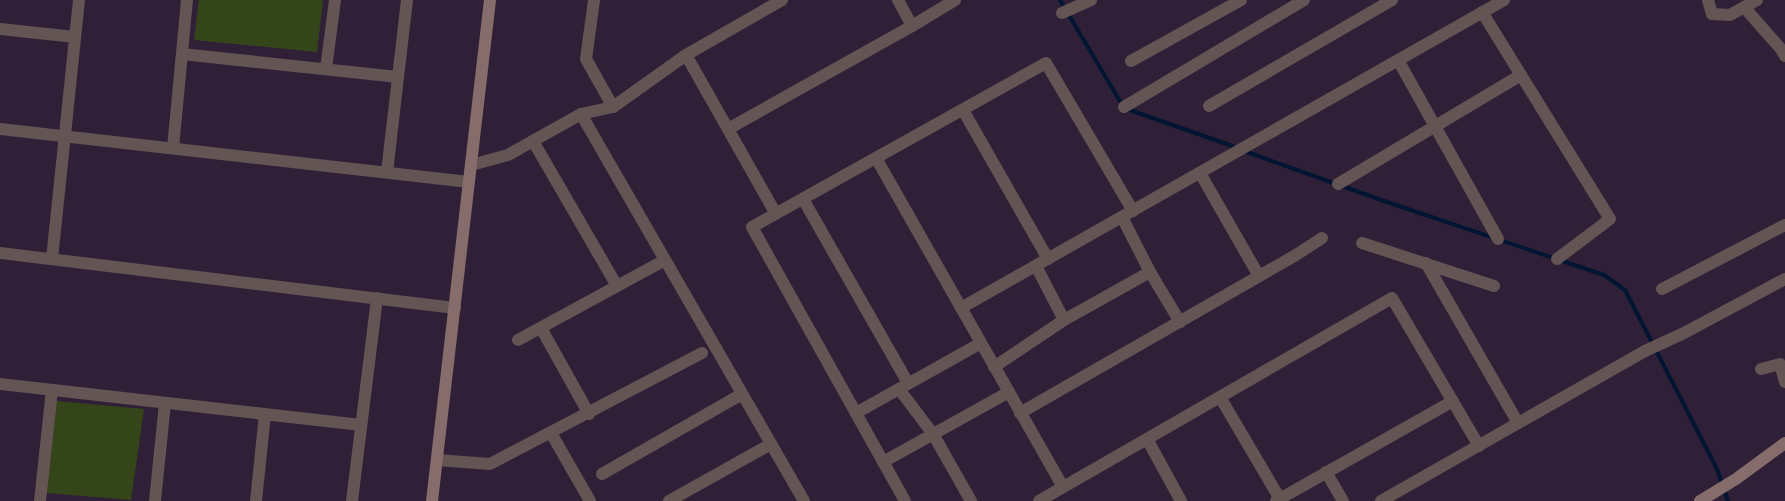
<svg xmlns="http://www.w3.org/2000/svg" width="1785" height="501" viewBox="0 0 1785 501" font-family="'Crimson Pro',serif">
	<rect width="100%" height="100%" fill="#302037"/>
	<!-- green -->
	<g fill="#35451a">
		<polygon points="199,0 323,0 317,52 194,40"/>
		<polygon points="56,401 144,409 131,500 46,493"/>
	</g>
	<g fill="none" stroke-linecap="round" stroke-linejoin="round">
		<!-- stream -->
		<g stroke="#001532" stroke-width="4">
			<polyline points="1060,0 1124,108 1238,148"/>
			<polyline points="1244,151 1387,202 1604,275 1625,290 1717,469 1728,501"/>
		</g>
		<!-- street -->
		<g stroke="#645454" stroke-width="12">
			<polyline points="594,0 586,59 613,107"/>
			<polyline points="1708,0 1712,14 1730,15 1757,0"/>
			<polyline points="1744,7 1781,49 1785,56"/>
			<polyline points="1482,12 1610,219 1557,259"/>
			<polyline points="1062,13 1091,0"/>
			<polyline points="912,26 955,0"/>
			<polyline points="0,29 75,37"/>
			<polyline points="182,54 398,77"/>
			<polyline points="686,55 776,214"/>
			<polyline points="1398,60 1498,239"/>
			<polyline points="1131,61 1241,0"/>
			<polyline points="326,69 335,0"/>
			<polyline points="1209,106 1392,0"/>
			<polyline points="1124,107 1304,0"/>
			<polyline points="963,110 1048,259"/>
			<polyline points="581,114 804,501"/>
			<polyline points="0,129 469,182"/>
			<polyline points="728,129 912,26 898,0"/>
			<polyline points="533,141 617,286"/>
			<polyline points="173,148 187,0"/>
			<polyline points="876,158 1063,487"/>
			<polyline points="471,165 508,155 581,114 613,107 686,55 782,0"/>
			<polyline points="387,172 407,0"/>
			<polyline points="1200,173 1259,276"/>
			<polyline points="1338,184 1521,75"/>
			<polyline points="803,199 908,383"/>
			<polyline points="1122,217 1150,272 1180,322"/>
			<polyline points="1362,243 1494,286"/>
			<polyline points="0,253 455,308"/>
			<polyline points="52,259 79,0"/>
			<polyline points="1426,263 1518,423"/>
			<polyline points="1036,266 1064,320"/>
			<polyline points="1662,289 1785,225"/>
			<polyline points="961,308 1504,0"/>
			<polyline points="541,328 589,414"/>
			<polyline points="518,340 665,260"/>
			<polyline points="994,367 1064,320 1150,272"/>
			<polyline points="1761,369 1780,364 1785,382"/>
			<polyline points="0,384 361,425"/>
			<polyline points="899,389 933,434 971,501"/>
			<polyline points="1220,397 1280,499"/>
			<polyline points="856,413 981,343"/>
			<polyline points="1020,413 1296,255 1322,238"/>
			<polyline points="551,433 590,501"/>
			<polyline points="1147,439 1181,501"/>
			<polyline points="437,460 490,464 702,353"/>
			<polyline points="883,462 1009,392"/>
			<polyline points="1326,472 1343,501"/>
			<polyline points="602,474 742,394"/>
			<polyline points="40,501 52,390"/>
			<polyline points="155,501 165,403"/>
			<polyline points="256,501 265,414"/>
			<polyline points="352,501 377,298"/>
			<polyline points="669,501 771,444"/>
			<polyline points="905,501 752,227 1046,63 1133,211"/>
			<polyline points="1039,501 1392,298 1479,446"/>
			<polyline points="1276,501 1453,401"/>
			<polyline points="1381,501 1645,351 1684,333 1785,279"/>
		</g>
		<!-- secondary -->
		<g stroke="#866d6c" stroke-width="12">
			<polyline points="432,501 490,0"/>
			<polyline points="1700,501 1736,479 1785,443"/>
		</g>
	</g>
</svg>
